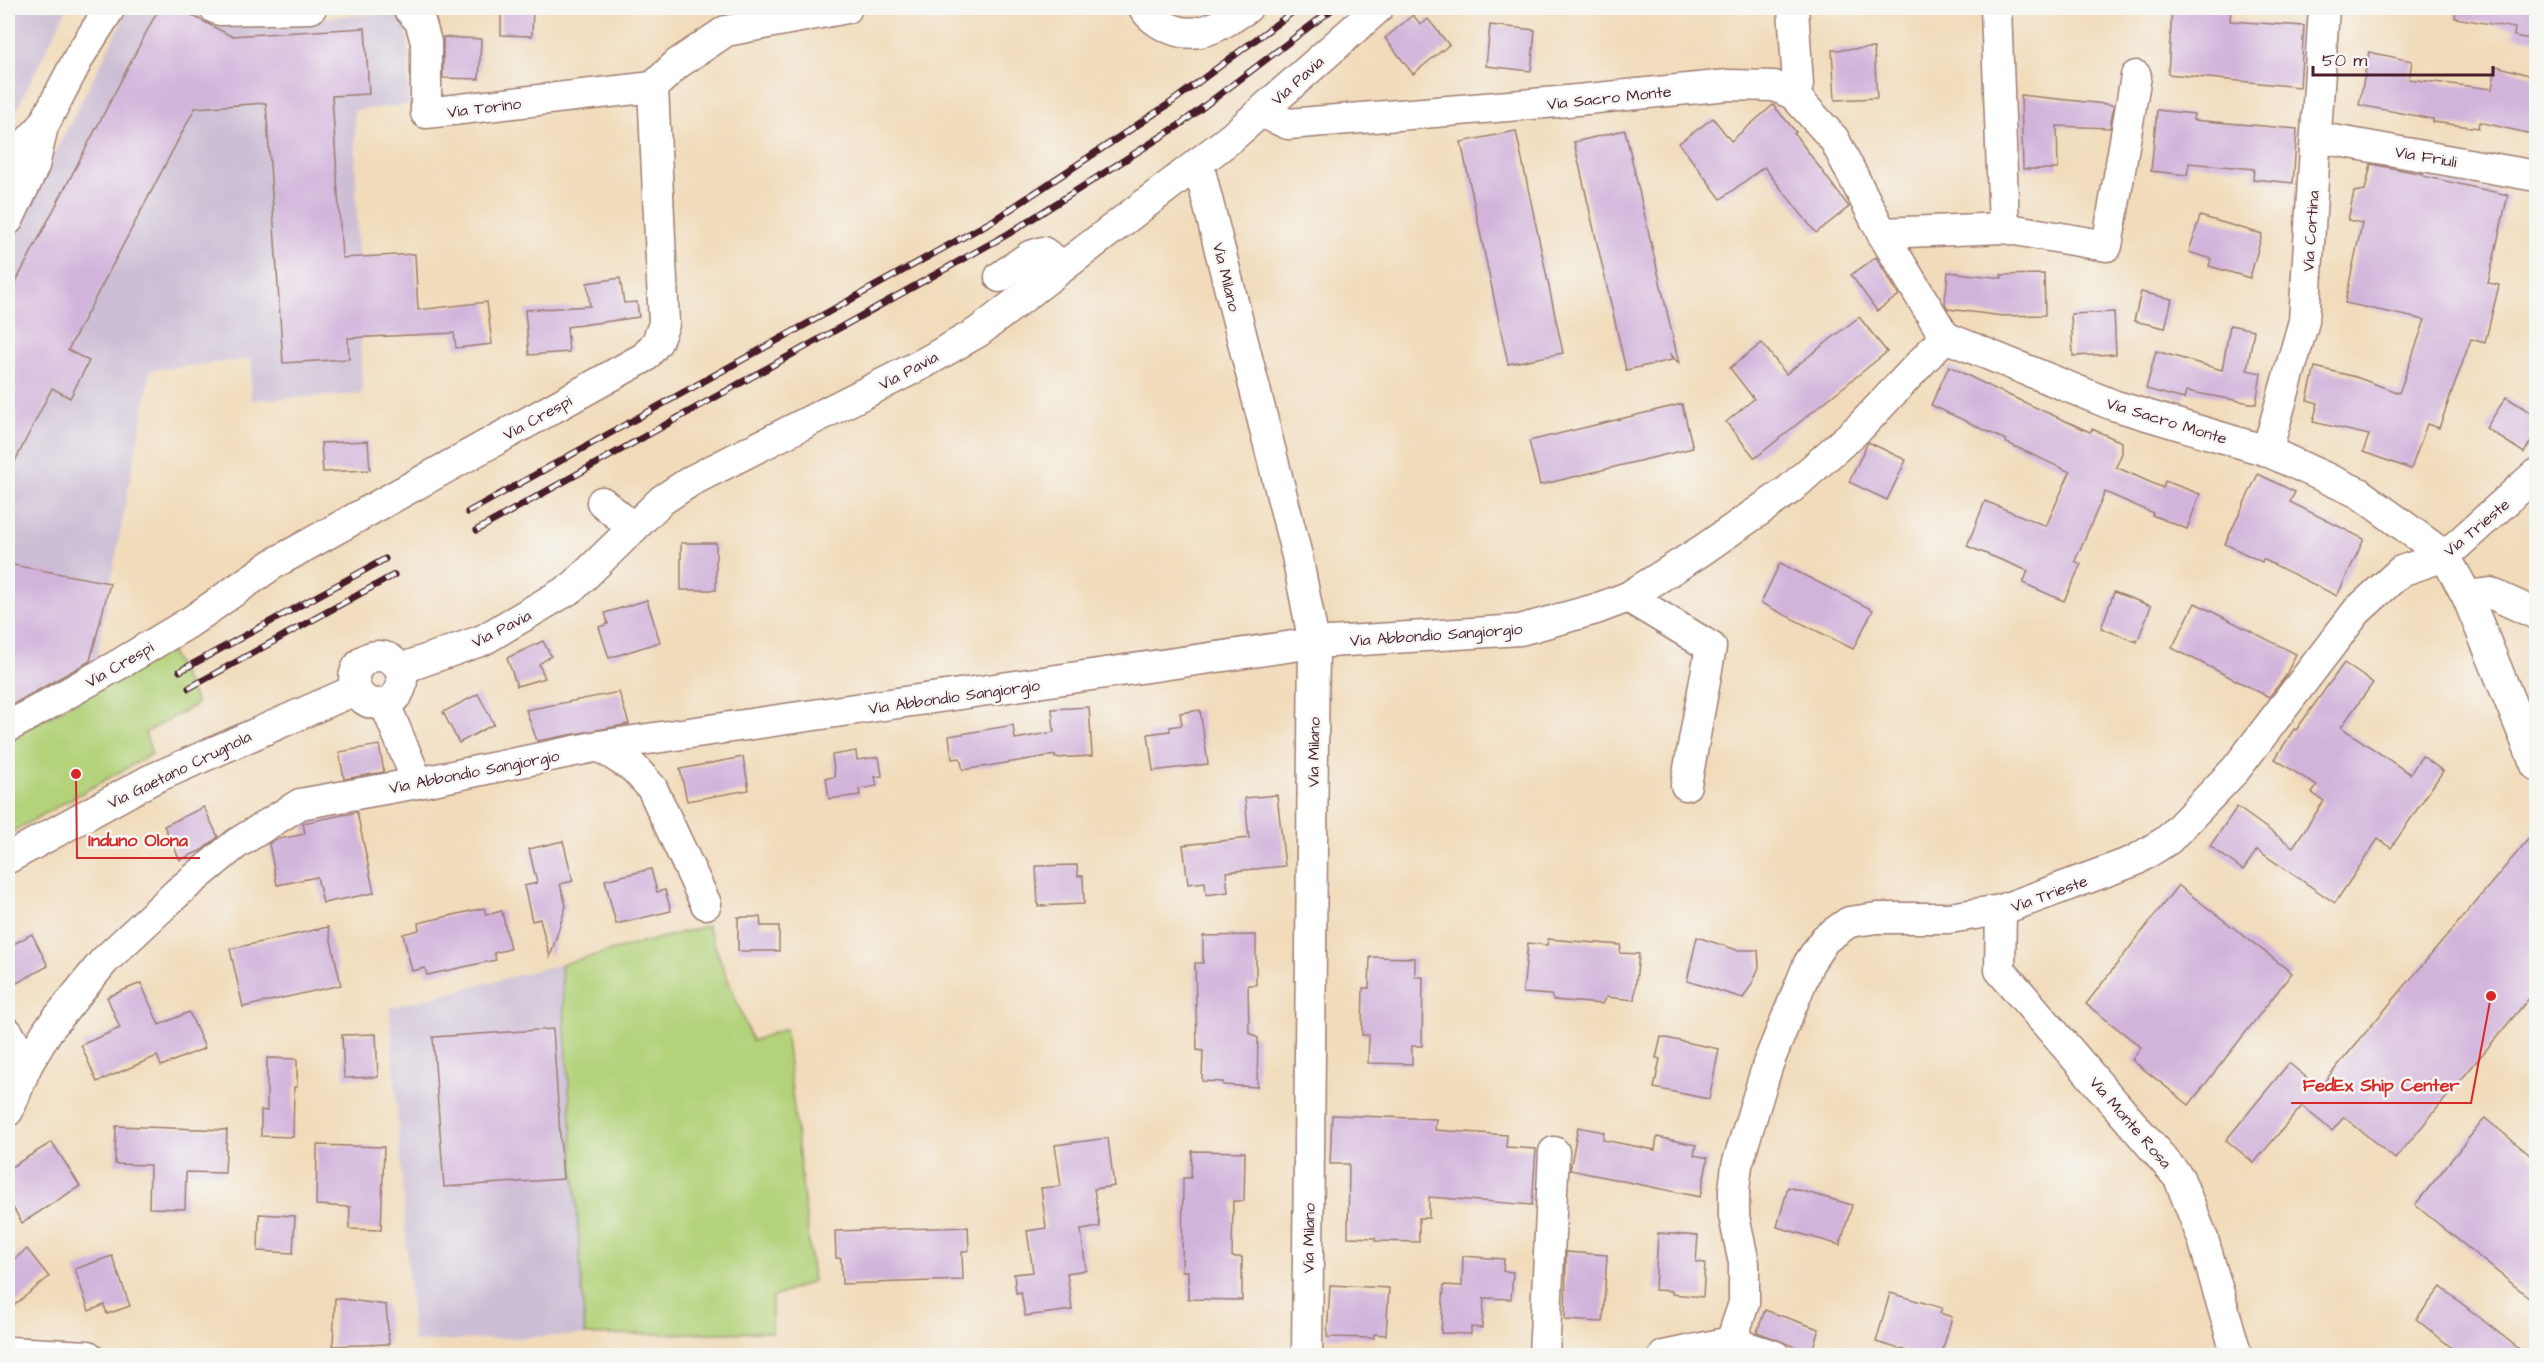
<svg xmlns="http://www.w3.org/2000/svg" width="2544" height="1363" viewBox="0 0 2544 1363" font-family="'Architects Daughter',sans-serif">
	<rect width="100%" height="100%" fill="#f6f6f2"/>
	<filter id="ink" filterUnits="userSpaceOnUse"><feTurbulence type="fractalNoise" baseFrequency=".0167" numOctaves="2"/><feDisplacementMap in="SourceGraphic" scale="12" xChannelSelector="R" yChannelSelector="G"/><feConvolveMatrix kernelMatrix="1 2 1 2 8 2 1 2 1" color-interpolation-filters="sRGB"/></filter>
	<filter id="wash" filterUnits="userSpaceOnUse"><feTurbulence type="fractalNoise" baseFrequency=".008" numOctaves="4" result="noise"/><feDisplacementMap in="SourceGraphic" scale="24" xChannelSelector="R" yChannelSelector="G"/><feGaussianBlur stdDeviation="1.35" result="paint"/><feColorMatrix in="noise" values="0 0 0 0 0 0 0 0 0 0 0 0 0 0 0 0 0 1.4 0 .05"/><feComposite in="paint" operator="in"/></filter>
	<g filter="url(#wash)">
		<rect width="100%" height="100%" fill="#f1dbba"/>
		<!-- industrial -->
		<g fill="#ccbed4">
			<polygon points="8,8 67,8 8,127"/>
			<polygon points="129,8 210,8 249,22 397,13 407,26 409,105 354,110 362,394 251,400 252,359 151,370 93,676 8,721 8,245"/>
			<polygon points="561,964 585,1335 413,1342 390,1008"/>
		</g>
		<!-- green -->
		<g fill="#b3d279" stroke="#7e7852" stroke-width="1.5">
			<polygon points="166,649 172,654 197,704 145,733 152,754 8,834 8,740"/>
			<polygon points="707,926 752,1041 785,1029 813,1281 772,1298 772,1332 585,1335 561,964"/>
		</g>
		<g id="blocks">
			<!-- building -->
			<g fill="#d2b4db">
				<polygon points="159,8 178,8 231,36 365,28 369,94 332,96 342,258 415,254 418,310 487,302 492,344 456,348 454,333 348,338 349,359 283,363 266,103 195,108 68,350 89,361 70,398 52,388 8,475 8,297"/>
				<polygon points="501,8 533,8 532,36 501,35"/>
				<polygon points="2172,8 2231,8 2230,21 2304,26 2300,87 2168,74"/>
				<polygon points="2456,8 2536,8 2536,40 2514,36 2515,28 2455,18"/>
				<polygon points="1413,15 1421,25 1428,19 1449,45 1413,74 1385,38"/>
				<polygon points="1490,25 1535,30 1531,71 1486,66"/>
				<polygon points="443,37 481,39 479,79 443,78"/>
				<polygon points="1874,48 1877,98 1835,100 1832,50"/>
				<polygon points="2369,52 2412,61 2409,79 2492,89 2496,66 2536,77 2536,135 2479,122 2478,128 2433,122 2433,119 2359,105"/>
				<polygon points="2021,95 2114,105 2110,128 2057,126 2058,169 2023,169"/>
				<polygon points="1773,105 1796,132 1794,133 1849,207 1816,233 1764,167 1721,199 1679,143 1713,118 1731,141"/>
				<polygon points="2157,110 2194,114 2193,120 2297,129 2293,183 2253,179 2254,169 2189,163 2187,175 2151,171"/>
				<polygon points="1625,130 1679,364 1670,353 1672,360 1626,370 1574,142"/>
				<polygon points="1516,131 1563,353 1508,364 1461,142"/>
				<polygon points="2371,164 2423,174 2423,176 2508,195 2488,283 2499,285 2485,343 2471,339 2439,428 2427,424 2411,469 2363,452 2369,435 2313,422 2318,403 2307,400 2315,367 2356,377 2399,393 2425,320 2345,303 2362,223 2348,220 2354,192 2365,190"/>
				<polygon points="2200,216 2262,234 2250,278 2209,266 2211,259 2189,252"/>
				<polygon points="1876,257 1899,295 1877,311 1851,275"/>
				<polygon points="1948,272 2002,278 2001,275 2044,274 2045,315 2003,316 1948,309 1945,303"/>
				<polygon points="620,278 624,303 637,302 639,317 567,327 569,352 529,355 525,310 590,306 587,283"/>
				<polygon points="2141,292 2172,299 2165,328 2134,321"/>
				<polygon points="2114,312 2116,354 2073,356 2071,314"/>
				<polygon points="1859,317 1887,352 1755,458 1726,422 1754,399 1730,368 1762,343 1786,374"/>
				<polygon points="2230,325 2254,330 2247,370 2261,373 2256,404 2186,391 2184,399 2146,389 2156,351 2222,370"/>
				<polygon points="1949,366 1995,389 2090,432 2092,429 2122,442 2122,453 2116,467 2163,488 2165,481 2200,494 2187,529 2152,515 2153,513 2105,492 2075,561 2081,564 2064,601 2023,583 2028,571 1967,546 1985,501 2046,526 2070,472 2005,442 2006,440 1931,405"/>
				<polygon points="2506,397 2536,416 2536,432 2524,453 2486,428"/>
				<polygon points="1682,404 1693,448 1540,485 1529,441"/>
				<polygon points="368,441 370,470 323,472 321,443"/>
				<polygon points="1868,442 1906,460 1887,500 1849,482"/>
				<polygon points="2258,474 2295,492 2290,502 2364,539 2337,596 2263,559 2262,562 2225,544"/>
				<rect x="681" y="543" width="35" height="47"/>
				<polygon points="1780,563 1873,610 1853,649 1761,603"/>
				<polygon points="8,564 110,583 90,661 10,706 8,706"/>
				<polygon points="2114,592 2151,606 2137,642 2101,628"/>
				<polygon points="647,600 660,642 609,658 599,627 608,624 605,613"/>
				<polygon points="2195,603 2296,654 2285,677 2269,697 2172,648"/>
				<polygon points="543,641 551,656 539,664 545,678 517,686 507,658"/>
				<polygon points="2344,663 2373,683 2341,727 2410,774 2422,756 2443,771 2391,848 2378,839 2335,903 2257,850 2243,870 2210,846 2237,807 2293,847 2324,801 2312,793 2317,786 2275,759 2294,729 2296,730"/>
				<polygon points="619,692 629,724 537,741 526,710"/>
				<polygon points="478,694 494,724 459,743 443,712"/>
				<polygon points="1089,707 1092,756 1055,758 1055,755 963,770 960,758 952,759 949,736 1013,725 1015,739 1054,732 1052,709"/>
				<polygon points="1200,710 1208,764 1153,771 1148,734 1170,731 1170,727 1182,725 1180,713"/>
				<polygon points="379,745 384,772 344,779 339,752"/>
				<polygon points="856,751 857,760 879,757 882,776 875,777 877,786 859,789 860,795 829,799 826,778 835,777 832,755"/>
				<polygon points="743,757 749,790 687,801 680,769"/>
				<polygon points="1277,795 1285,866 1226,872 1228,892 1206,895 1205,882 1188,884 1183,845 1249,838 1245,798"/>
				<polygon points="204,807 218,837 202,850 180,860 164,826"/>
				<polygon points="357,812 374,893 323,903 317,877 277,885 269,844 274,840 305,834 303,823"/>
				<polygon points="2536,830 2536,990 2395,1159 2344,1117 2332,1131 2302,1106 2254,1163 2226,1140 2289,1063 2319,1088"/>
				<polygon points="563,841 573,881 560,884 566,906 550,957 540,919 532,921 524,886 537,883 529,849"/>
				<polygon points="1077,865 1078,876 1083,876 1084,904 1038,906 1036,866"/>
				<polygon points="651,869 657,892 665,890 671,911 616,924 605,880"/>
				<polygon points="2178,885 2292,973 2189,1105 2132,1060 2141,1047 2086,1004"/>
				<polygon points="484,908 486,915 502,911 510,949 494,953 496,960 427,975 425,968 412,971 403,934 419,930 418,923"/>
				<polygon points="738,917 760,917 761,926 779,926 779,951 738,951"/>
				<polygon points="328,927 341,985 243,1007 230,949"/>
				<polygon points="32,934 48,966 8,988 8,947"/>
				<polygon points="1256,935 1256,985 1248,985 1249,1033 1258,1038 1257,1087 1223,1085 1223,1082 1202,1081 1203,1051 1197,1050 1195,963 1203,963 1203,936"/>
				<polygon points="1697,937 1737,950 1758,950 1759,967 1753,982 1743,998 1687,981"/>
				<polygon points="1548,939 1621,945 1620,953 1639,954 1634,1000 1606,997 1602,1004 1553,1000 1551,995 1523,993 1528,943 1547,945"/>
				<polygon points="1370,957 1415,958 1415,977 1423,977 1422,1046 1412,1046 1412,1064 1368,1063 1369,1035 1362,1035 1363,988 1369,988"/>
				<polygon points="141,983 159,1025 189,1012 205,1048 161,1066 157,1056 97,1082 81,1045 120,1028 107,997"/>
				<polygon points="553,1029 563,1179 444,1187 433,1037"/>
				<polygon points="376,1034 378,1077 344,1078 342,1035"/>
				<polygon points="1661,1037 1719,1049 1709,1099 1654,1088 1660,1059 1656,1058"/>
				<polygon points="267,1058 297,1059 297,1087 294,1087 293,1137 261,1136 261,1110 267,1111"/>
				<polygon points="1332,1115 1436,1119 1435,1130 1507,1135 1506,1147 1536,1149 1532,1205 1429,1197 1429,1218 1419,1218 1419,1242 1375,1241 1375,1238 1348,1237 1349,1164 1330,1164"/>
				<polygon points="2485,1118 2536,1160 2536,1303 2415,1205"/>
				<polygon points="116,1126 227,1130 225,1173 186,1172 185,1209 149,1208 150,1165 115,1164"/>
				<polygon points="1578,1127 1604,1132 1603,1140 1655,1150 1657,1137 1696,1145 1694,1155 1708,1158 1700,1197 1570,1170"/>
				<polygon points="1108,1138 1114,1186 1094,1189 1100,1227 1081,1230 1086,1270 1067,1273 1072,1310 1025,1316 1021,1292 1016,1293 1014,1274 1033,1272 1027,1231 1046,1228 1041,1188 1061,1186 1055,1145"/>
				<polygon points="52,1142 80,1186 22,1223 8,1199 8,1169"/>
				<polygon points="317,1145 384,1147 381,1230 349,1229 350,1207 316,1205"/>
				<polygon points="1192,1151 1245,1152 1244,1201 1233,1201 1232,1257 1242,1257 1242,1300 1188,1299 1188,1271 1182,1271 1183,1178 1191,1178"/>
				<polygon points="1788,1187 1852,1205 1840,1245 1777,1227"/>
				<polygon points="259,1214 295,1216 293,1253 258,1251"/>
				<polygon points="968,1227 969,1250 962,1252 963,1280 842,1284 841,1258 836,1258 835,1231"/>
				<polygon points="1658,1233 1698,1236 1696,1262 1705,1263 1703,1297 1672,1294 1672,1291 1655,1290"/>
				<polygon points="27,1249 49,1277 8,1310 8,1264"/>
				<polygon points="1566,1252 1607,1255 1603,1322 1565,1320"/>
				<polygon points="112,1256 130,1306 107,1314 104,1305 89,1311 75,1269"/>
				<polygon points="1463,1256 1504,1259 1503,1271 1513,1272 1511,1299 1484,1298 1482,1328 1471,1327 1471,1334 1441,1333 1444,1285 1462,1286"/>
				<polygon points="1330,1285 1389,1288 1386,1335 1374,1334 1374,1338 1327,1337"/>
				<polygon points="2441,1287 2528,1356 2462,1356 2416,1319"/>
				<polygon points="1890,1293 1942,1308 1940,1313 1952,1317 1941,1356 1924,1356 1876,1342"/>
				<polygon points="335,1298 386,1305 389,1344 333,1346"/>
				<polygon points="1765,1310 1819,1329 1811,1353 1757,1332"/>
			</g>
		</g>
	</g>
	<g filter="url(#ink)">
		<use href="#blocks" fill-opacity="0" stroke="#9e7d72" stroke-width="1.5"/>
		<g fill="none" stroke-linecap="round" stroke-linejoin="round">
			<defs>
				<g id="minor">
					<polyline points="215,8 220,10 311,8"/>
					<polyline points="408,8 420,21 426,42 426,113 653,87"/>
					<path d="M1144 8C1149 16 1157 22 1165 26 1197 43 1220 25 1247 8"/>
					<polyline points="1793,8 1798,85 1793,94"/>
					<polyline points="1996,8 2004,228"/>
					<polyline points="1261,112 1288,124 1557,102 1728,85 1774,86 1793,94 1834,139 1882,233 1945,337 2113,405 2267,451 2359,493 2445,556 2467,596 2536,765"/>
					<polyline points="2316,137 2536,176"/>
					<polyline points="8,163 43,126"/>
					<polyline points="1198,163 1297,556 1314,643 1307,1356"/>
					<polyline points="8,220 34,166 43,126 80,55 110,8"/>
					<polyline points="1882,233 2004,228 2107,246 2136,76"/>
					<polyline points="1000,277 1030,256 1043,252 1063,266"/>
					<polyline points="2267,451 2304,321 2324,8"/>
					<polyline points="602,502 633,528"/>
					<polyline points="2467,596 2490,593 2536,614"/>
					<polyline points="1628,597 1711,647 1686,785"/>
					<circle cx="378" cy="680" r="24"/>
					<polyline points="400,669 483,640 573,587 662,500 691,481 924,363 978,332 1231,138 1378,8"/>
					<polyline points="385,704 418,783"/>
					<polyline points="8,727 123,662 190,622 273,564 645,357 657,342 664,324 653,87 677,64 726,31 847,8"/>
					<polyline points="599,746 634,768 652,788 706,904"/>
					<polyline points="8,858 150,780 355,690"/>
					<polyline points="2001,910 2000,970 2179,1178 2203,1239 2237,1356"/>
					<polyline points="8,1033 27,1065"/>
					<polyline points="8,1111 27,1065 48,1030 104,961 177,893 236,844 300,804 418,783 599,746 1314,643 1520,630 1596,609 1628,597 1701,551 1789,490 1861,426 1945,337"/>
					<polyline points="1731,1342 1744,1303 1744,1263 1734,1216 1734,1190 1737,1165 1768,1064 1809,963 1825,939 1849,922 1877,918 1949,918 2001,910 2134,861 2168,840 2236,769 2357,611 2401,571 2445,556 2536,474"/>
					<polyline points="8,1352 88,1356"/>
					<polyline points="1544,1356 1554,1152"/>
					<polyline points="1664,1356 1731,1342 1775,1356"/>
				</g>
			</defs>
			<!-- minor casing -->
			<use href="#minor" stroke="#9e7d72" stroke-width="33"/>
			<!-- minor -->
			<use href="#minor" stroke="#fff" stroke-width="30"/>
			<defs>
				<g id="rail">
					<polyline points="468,512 994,220 1169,104 1298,8"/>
					<polyline points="477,530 1008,234 1178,126 1334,8"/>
					<polyline points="180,671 385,559"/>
					<polyline points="189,688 394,575"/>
				</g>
			</defs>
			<!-- rail casing -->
			<use href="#rail" stroke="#4a1f2b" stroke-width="7"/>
			<!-- rail -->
			<use href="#rail" stroke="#f6f6f2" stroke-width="4.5" stroke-dasharray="14" stroke-linecap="butt"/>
		</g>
	</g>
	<g text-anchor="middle" stroke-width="5" stroke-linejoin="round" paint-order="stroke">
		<!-- street labels -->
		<g font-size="16" fill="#4a1f2b" stroke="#f6f6f2">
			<text transform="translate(1297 80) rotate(-42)" y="6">Via Pavia</text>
			<text transform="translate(1609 97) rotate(-6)" y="6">Via Sacro Monte</text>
			<text transform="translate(484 107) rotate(-7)" y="6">Via Torino</text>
			<text transform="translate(2426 156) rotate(10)" y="6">Via Friuli</text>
			<text transform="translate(2310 231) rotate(-86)" y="6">Via Cortina</text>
			<text transform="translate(1227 277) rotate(76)" y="6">Via Milano</text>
			<text transform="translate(908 370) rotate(-28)" y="6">Via Pavia</text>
			<text transform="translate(537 417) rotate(-29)" y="6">Via Crespi</text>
			<text transform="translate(2167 420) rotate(17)" y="6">Via Sacro Monte</text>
			<text transform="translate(2476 527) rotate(-40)" y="6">Via Trieste</text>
			<text transform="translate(501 628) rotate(-27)" y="6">Via Pavia</text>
			<text transform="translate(1436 634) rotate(-4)" y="6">Via Abbondio Sangiorgio</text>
			<text transform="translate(119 664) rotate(-30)" y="6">Via Crespi</text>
			<text transform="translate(954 696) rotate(-8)" y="6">Via Abbondio Sangiorgio</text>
			<text transform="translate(1313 752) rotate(-89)" y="6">Via Milano</text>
			<text transform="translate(179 769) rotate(-26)" y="6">Via Gaetano Crugnola</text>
			<text transform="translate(474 771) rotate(-11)" y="6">Via Abbondio Sangiorgio</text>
			<text transform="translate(2049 893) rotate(-20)" y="6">Via Trieste</text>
			<text transform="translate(2131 1122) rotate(49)" y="6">Via Monte Rosa</text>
			<text transform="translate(1308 1238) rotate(-89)" y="6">Via Milano</text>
		</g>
	</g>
	<!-- callouts -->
	<path fill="none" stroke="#d62828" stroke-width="2" d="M76 774L77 858H200M2491 996L2471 1103H2291"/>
	<g fill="#d62828" stroke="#f6f6f2" stroke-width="2">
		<circle cx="76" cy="774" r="6"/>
		<circle cx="2491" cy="996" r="6"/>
	</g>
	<g font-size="18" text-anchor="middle" font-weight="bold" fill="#d62828" stroke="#f6f6f2" stroke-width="5" stroke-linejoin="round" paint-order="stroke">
		<text x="138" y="846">Induno Olona</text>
		<text x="2381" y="1091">FedEx Ship Center</text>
	</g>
	<!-- margin -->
	<rect width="2544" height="1363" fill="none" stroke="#f6f6f2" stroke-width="30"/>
	<!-- scale -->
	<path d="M2313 66v9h180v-9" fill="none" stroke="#4a1f2b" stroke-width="3"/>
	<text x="2322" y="66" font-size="18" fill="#4a1f2b" stroke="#f6f6f2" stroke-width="4.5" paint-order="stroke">50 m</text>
</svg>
